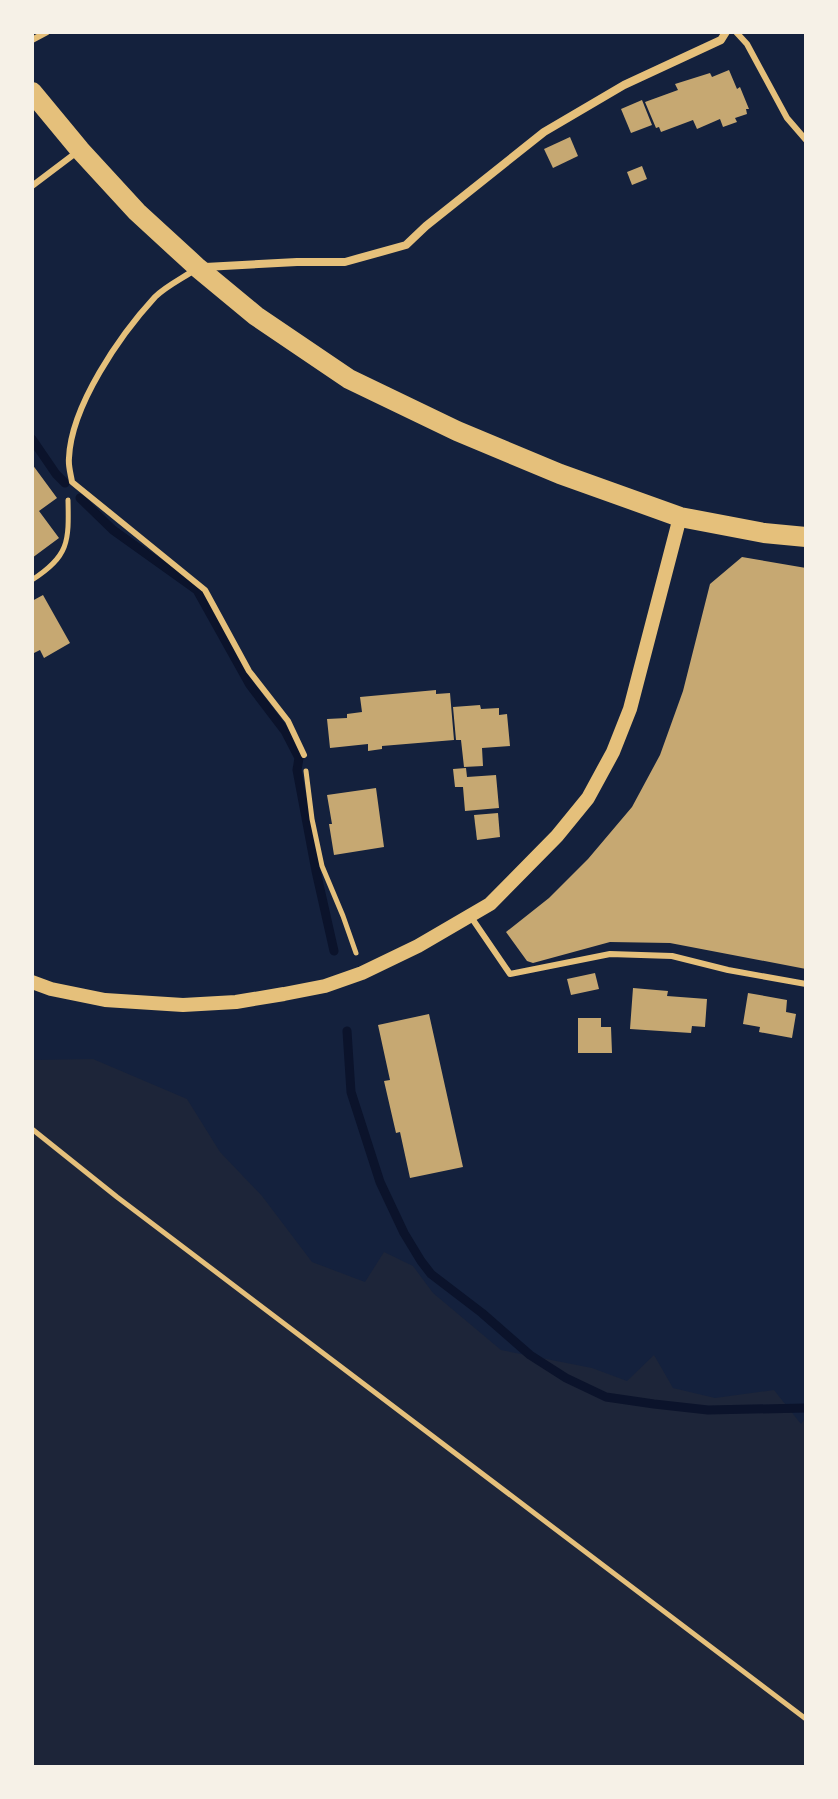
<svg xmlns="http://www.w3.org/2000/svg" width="838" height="1799" viewBox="0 0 838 1799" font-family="'Golos Text',sans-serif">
	<rect width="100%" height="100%" fill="#14213d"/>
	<!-- green -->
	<polygon fill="#1d2539" points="93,1059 187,1099 220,1152 262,1196 312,1262 365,1282 384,1252 413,1266 433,1293 501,1350 592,1368 627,1381 654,1355 673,1388 715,1398 774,1390 801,1424 806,1417 806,1767 32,1767 32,1060"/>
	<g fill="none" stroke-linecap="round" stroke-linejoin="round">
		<!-- stream -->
		<g stroke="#0b132b" stroke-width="9">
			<polyline points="32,439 56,474 65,483"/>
			<polyline points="80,498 113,530 197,590 250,685 285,731 299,758 297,770 316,871 334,951"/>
			<polyline points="347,1031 351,1092 380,1182 404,1233 421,1261 431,1274 482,1313 530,1355 566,1378 606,1397 654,1404 708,1410 806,1408"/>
		</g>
	</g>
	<!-- building -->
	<g fill="#c6a872">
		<polygon points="729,70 737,89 740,87 749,109 746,109 747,114 735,118 737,122 723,127 720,119 697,129 693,120 661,132 659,127 656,128 645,102 678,90 675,84 710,73 712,77"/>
		<polygon points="642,100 652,125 631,133 621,109"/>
		<polygon points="570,137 578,156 553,168 544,149"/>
		<polygon points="642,166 647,179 632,185 627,172"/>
		<polygon points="32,464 57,498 39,511 59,538 32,558"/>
		<polygon points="742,557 806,568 806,969 670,943 610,942 533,963 527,961 506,932 549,898 588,859 632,807 660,755 683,691 710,584"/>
		<polygon points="43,595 70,643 44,658 40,650 32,654 32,601"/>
		<polygon points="436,690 436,694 450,693 454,740 382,746 382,749 368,751 368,744 330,748 327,719 347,718 347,714 362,712 360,697"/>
		<polygon points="480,705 481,709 499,708 499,715 507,714 510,746 482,748 483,766 464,767 461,740 456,740 453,707"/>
		<polygon points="466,768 467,777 496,775 499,808 465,811 463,787 455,787 453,769"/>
		<polygon points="376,788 384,847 334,855 329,824 332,824 327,795"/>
		<polygon points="498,813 500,837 477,840 474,815"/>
		<polygon points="595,973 599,989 571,995 567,979"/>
		<polygon points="633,988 668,991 667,996 707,999 705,1027 692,1026 691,1033 630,1029"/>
		<polygon points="748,993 787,1000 786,1012 796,1014 792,1038 759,1032 760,1027 743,1024"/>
		<polygon points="429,1014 463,1167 410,1178 400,1132 396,1133 384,1081 390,1080 378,1025"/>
		<polygon points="578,1018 601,1018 601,1027 611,1027 612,1053 578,1053"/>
	</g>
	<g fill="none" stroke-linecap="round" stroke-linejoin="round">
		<!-- path -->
		<g stroke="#e5c07b" stroke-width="5">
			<path d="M32 580C69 556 69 542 68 500"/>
			<polyline points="306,771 312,819 322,866 343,916 356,953"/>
			<polyline points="32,1129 117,1197 806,1719"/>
		</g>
		<!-- service -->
		<g stroke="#e5c07b" stroke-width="6">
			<polyline points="736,32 747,44 787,118 806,140"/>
			<polyline points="32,40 47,32"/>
			<polyline points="32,186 77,152"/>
			<path d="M196 269C183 278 166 286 155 297 120 335 71 406 69 458 68 466 71 475 72 482L205 590 249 671 288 721 304 755"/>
			<polyline points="471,917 510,974 610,954 672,956 728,970 806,984"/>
		</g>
		<!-- minor -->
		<polyline stroke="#e5c07b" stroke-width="8" points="205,267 297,262 345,262 406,245 426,226 544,132 624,85 721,40 726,32"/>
		<!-- tertiary -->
		<polyline stroke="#e5c07b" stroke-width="14" points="32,982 51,989 105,1000 183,1005 236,1002 284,994 325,986 362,973 418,946 490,904 557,836 588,798 613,752 630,709 680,517"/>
		<!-- primary -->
		<polyline stroke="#e5c07b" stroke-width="20" points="32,92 80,150 137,212 198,268 256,316 349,379 457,431 560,474 680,517 764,533 806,537"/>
	</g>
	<!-- border -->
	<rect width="838" height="1799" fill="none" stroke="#f6f1e7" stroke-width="68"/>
</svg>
